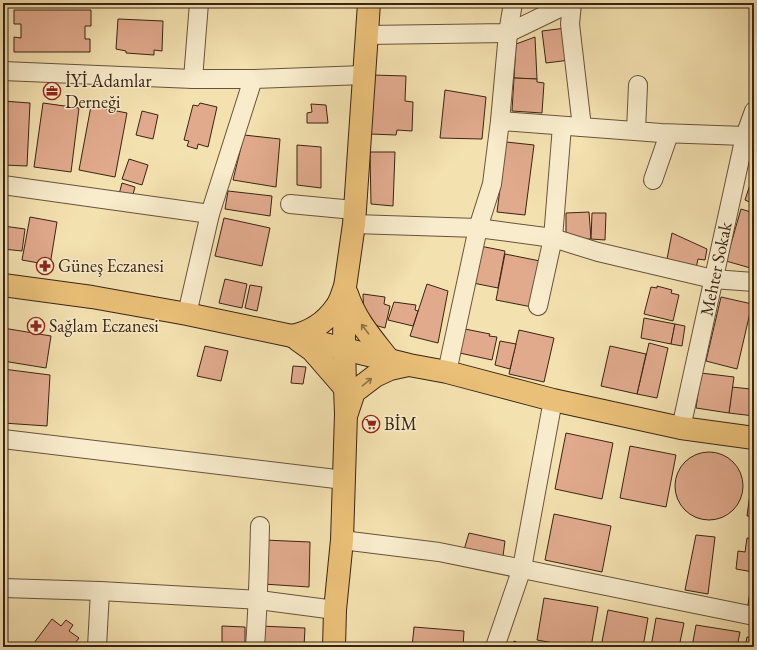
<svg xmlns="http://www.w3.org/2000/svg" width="757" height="650" viewBox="0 0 757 650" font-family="'EB Garamond',serif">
	<rect width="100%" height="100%" fill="#f4e1b0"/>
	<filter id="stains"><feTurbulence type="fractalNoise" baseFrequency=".005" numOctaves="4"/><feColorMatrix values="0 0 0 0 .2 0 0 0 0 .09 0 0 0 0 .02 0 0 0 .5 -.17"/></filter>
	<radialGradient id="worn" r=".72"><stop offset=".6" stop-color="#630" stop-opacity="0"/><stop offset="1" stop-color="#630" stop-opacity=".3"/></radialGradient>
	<!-- building -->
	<g fill="#e1aa8d" stroke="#392412">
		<polygon points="14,10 91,10 91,26 85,26 85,39 90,39 90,52 14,52 14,37 21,38 21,24 14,24"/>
		<polygon points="118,19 163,21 162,51 154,50 154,55 126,53 126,51 116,49"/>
		<polygon points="566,28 570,60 546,63 542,31"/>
		<polygon points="535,37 537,79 514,78 516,44"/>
		<polygon points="372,75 406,76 405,101 413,102 412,131 397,130 396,135 370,134"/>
		<polygon points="514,78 537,79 537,82 544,83 542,113 512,111"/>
		<polygon points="445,90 486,97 482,139 440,138"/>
		<polygon points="3,101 30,103 27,166 3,165"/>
		<polygon points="43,103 79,108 71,172 34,167"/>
		<polygon points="200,103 217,107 208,147 198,144 197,149 187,146 189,141 184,140 193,105 198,106"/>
		<polygon points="311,104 326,105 328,123 307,123 307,113 312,112"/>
		<polygon points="91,106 127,113 115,177 79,170"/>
		<polygon points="142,111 158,115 153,139 136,135"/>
		<polygon points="244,135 280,139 276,187 233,180"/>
		<polygon points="506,142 534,145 525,215 497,212"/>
		<polygon points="297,145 321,147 321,188 297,185"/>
		<polygon points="370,152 395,152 393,206 371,204"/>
		<polygon points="129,159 148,165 142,185 122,179"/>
		<polygon points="754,172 754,204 745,200"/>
		<polygon points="122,183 135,187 131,202 118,198"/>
		<polygon points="228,191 272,196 270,216 225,209"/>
		<polygon points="741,209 754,213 754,269 726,261"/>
		<polygon points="589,212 591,239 566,240 566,213"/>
		<polygon points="592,213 606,213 605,240 591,239"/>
		<polygon points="30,217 57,222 50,265 22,260"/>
		<polygon points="224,218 270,228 262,266 215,256"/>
		<polygon points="3,226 25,229 22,251 3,249"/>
		<polygon points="672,233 707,249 705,260 698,259 696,268 667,259"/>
		<polygon points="480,246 505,251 498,288 473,283"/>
		<polygon points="505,254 540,261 532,307 496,300"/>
		<polygon points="225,279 247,284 242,308 219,303"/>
		<polygon points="427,284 448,291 438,343 410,336"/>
		<polygon points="250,285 262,287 257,311 245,308"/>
		<polygon points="657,286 672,290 671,293 679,295 673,321 644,314 651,287 657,288"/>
		<polygon points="363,294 385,297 384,304 390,306 385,328 364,322"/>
		<polygon points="721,297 752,304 737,369 706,361"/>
		<polygon points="394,302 416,305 415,310 418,311 413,326 388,320"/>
		<polygon points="644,318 675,324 671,344 641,338"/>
		<polygon points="675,324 685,326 682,346 671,344"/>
		<polygon points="3,328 51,336 46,368 3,361"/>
		<polygon points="460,328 490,334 489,336 497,337 492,360 455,352"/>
		<polygon points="519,330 554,338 544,382 509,374"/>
		<polygon points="500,341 516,344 510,369 495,365"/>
		<polygon points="649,343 668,348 657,398 637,394"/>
		<polygon points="205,346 228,351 221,381 197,376"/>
		<polygon points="610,346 646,354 637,394 601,386"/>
		<polygon points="293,366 306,367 303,384 291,383"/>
		<polygon points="3,369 50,375 47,426 3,423"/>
		<polygon points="753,370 754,370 754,416 729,413 732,387 750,389"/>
		<polygon points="701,373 734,377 729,413 696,408"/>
		<polygon points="566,433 613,443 602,499 555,489"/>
		<polygon points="630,446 676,455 666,507 620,498"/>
		<circle cx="709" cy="486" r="34"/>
		<polygon points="754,464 754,517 747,516"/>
		<polygon points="554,514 611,526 602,572 545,560"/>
		<polygon points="469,533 505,541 503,556 464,550"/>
		<polygon points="696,535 715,537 708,594 685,590"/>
		<polygon points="747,538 754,539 754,606 748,605 753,572 736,569 738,551 745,552"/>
		<polygon points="264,540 310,542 309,587 263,584"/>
		<polygon points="544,598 598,607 591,647 576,647 537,640"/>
		<polygon points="608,610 648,618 643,647 601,647"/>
		<polygon points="656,618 684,623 679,647 651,647"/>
		<polygon points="52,619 61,626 66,620 73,625 69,631 79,638 72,647 31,647"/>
		<polygon points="696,625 740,632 737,647 692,647"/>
		<polygon points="222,626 245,627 245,647 222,647"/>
		<polygon points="260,626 305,628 304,647 260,647"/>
		<polygon points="414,627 464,631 463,647 412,647"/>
		<polygon points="747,637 754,638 754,647 745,647"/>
		<polygon points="514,641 528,647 512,647"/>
	</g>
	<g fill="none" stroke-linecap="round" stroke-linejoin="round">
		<defs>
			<g id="minor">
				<polyline points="572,3 570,24 582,127"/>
				<polyline points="366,35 508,33 570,3"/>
				<polyline points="3,71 193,79 253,79 364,75"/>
				<polyline points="193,79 199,3"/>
				<polyline points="500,121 661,133 745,136 754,139"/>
				<polyline points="636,131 638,85"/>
				<polyline points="653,180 669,134"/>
				<polyline points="3,185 210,214"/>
				<polyline points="290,204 354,210"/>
				<polyline points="354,224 478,228 553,238 598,252 713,279 754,282"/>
				<polyline points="538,306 553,238 562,126"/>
				<polyline points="187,314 210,214 253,79"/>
				<polyline points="447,372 478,228 492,184 500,121 508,33 513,3"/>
				<polyline points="681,428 745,136 754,111"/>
				<polyline points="3,439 344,480"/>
				<polyline points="342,540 439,552 754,616"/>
				<polyline points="3,588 100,591 259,600 335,610"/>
				<polyline points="97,647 100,591"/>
				<path d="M255 647C258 607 259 567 260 526"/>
				<polyline points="495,647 522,568 553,400"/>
			</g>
			<g id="major">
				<polyline points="3,285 92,297 187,314 292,336 409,365 447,372 553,400 681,428 754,438"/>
				<path d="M347 294C356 321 372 338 389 360"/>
				<path d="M292 336C311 332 325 323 336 307 340 302 342 295 344 289"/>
				<polyline points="298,340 312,350 345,388"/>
				<polyline points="347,413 354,392 375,376 390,369 408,365"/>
				<polyline points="334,647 335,610 342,540 346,414 345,388 344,339 345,287 354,224 369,3"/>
			</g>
		</defs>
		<!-- minor casing -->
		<use href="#minor" stroke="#68533a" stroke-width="20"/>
		<!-- major casing -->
		<use href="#major" stroke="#392412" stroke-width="24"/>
		<!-- minor -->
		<use href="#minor" stroke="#f8eccc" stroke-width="18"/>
		<!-- major -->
		<use href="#major" stroke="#eac078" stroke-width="22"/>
	</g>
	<!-- one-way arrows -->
	<defs><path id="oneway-shaft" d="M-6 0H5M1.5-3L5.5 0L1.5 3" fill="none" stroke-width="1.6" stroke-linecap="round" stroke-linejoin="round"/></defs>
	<g stroke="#927245">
		<use href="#oneway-shaft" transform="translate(365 329) rotate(-127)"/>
		<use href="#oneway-shaft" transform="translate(367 382) rotate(-39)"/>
	</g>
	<!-- icons -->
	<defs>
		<symbol id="office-ring" viewBox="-11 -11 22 22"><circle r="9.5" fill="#f8eccc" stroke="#8f2418" stroke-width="1.5"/><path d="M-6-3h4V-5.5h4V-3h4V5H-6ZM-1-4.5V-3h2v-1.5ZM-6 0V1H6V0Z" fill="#8f2418"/></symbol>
		<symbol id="pharmacy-ring" viewBox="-11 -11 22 22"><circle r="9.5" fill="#f8eccc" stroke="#8f2418" stroke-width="1.5"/><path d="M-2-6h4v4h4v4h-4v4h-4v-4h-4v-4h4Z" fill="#8f2418"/></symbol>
		<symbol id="supermarket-ring" viewBox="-11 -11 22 22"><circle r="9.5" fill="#f8eccc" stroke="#8f2418" stroke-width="1.5"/><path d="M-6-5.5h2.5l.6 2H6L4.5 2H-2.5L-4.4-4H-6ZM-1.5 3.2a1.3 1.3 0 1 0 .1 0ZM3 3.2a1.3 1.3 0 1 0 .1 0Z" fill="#8f2418"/></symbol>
	</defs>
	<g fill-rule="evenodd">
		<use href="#office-ring" x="42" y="81" width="20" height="20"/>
		<use href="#pharmacy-ring" x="35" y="256" width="20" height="20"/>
		<use href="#pharmacy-ring" x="26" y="316" width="20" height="20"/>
		<use href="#supermarket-ring" x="361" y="414" width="20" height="20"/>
	</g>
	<g text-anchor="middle" stroke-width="3" stroke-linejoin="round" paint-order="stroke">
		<!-- poi labels -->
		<g font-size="18" fill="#392412" stroke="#f8eccc" text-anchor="start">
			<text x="65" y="87">İYİ Adamlar<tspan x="65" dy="21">Derneği</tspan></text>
			<text x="58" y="272">Güneş Eczanesi</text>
			<text x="49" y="332">Sağlam Eczanesi</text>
			<text x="384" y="430">BİM</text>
		</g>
		<!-- street labels -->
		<g font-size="18" fill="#392412" stroke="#f8eccc">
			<text transform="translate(716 269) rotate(-78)" y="6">Mehter Sokak</text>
		</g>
	</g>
	<!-- margin -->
	<rect width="757" height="650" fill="none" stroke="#f4e1b0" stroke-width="16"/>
	<rect x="4" y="4" width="749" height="642" fill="none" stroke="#392412" stroke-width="2"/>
	<rect x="8" y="8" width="741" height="634" fill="none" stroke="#392412"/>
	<rect width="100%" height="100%" filter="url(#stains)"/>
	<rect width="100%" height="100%" fill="url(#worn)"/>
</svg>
